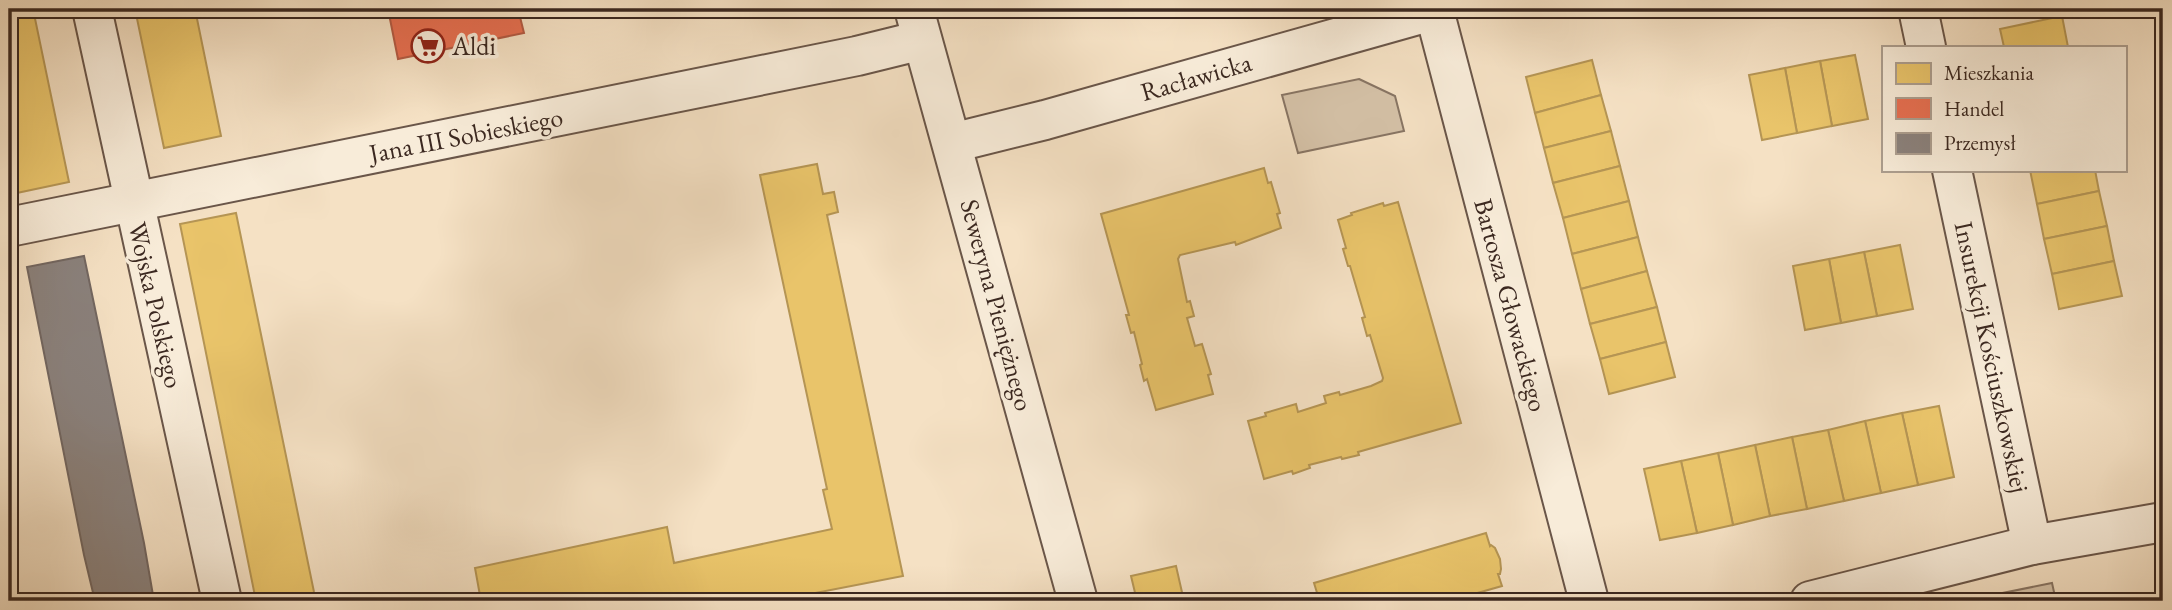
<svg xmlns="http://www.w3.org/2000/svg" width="2172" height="610" viewBox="0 0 2172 610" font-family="'EB Garamond',serif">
	<rect width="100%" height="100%" fill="#f5e1c4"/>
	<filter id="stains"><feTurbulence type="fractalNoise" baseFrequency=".00286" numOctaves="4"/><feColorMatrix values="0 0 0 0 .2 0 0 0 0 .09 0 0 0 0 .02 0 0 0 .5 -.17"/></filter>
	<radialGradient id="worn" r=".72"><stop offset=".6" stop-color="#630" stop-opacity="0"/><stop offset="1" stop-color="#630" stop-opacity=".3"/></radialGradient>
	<!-- green -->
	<g fill="#d5c2a8" stroke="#887564" stroke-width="2">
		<polygon points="1359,79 1395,96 1404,131 1298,153 1282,95"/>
		<polygon points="2052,583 2056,601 1963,601"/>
	</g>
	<!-- homes -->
	<g fill="#e9c46a" stroke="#b59554" stroke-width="2">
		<polygon points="9,9 33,9 69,182 12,194 9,179"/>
		<polygon points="135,9 195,9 221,136 164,148"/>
		<polygon points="2062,16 2068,47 2004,47 2000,29"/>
		<polygon points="1855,55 1868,119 1832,126 1820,61"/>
		<polygon points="1592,60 1601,95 1535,113 1526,77"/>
		<polygon points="1820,61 1832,126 1797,133 1785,68"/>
		<polygon points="1785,68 1797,133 1762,140 1749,75"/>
		<polygon points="1601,95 1611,131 1544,148 1535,113"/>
		<polygon points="1611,131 1620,166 1553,183 1544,148"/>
		<polygon points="817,164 823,194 834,192 838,212 827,215 903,576 774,601 481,601 475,568 667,527 674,563 832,529 823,490 827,489 760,175"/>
		<polygon points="1620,166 1629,201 1563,218 1553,183"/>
		<polygon points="1264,168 1268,183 1271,182 1280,213 1277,214 1281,228 1236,245 1235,242 1180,255 1178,259 1187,302 1190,301 1194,316 1187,318 1195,346 1202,344 1211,374 1208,375 1213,394 1156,410 1147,379 1144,381 1140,365 1142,364 1134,332 1131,333 1126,315 1129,315 1101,214"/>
		<polygon points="2030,170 2095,170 2099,191 2037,204"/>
		<polygon points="2099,191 2107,226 2044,239 2037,204"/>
		<polygon points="1629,201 1638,237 1572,254 1563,218"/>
		<polygon points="1398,202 1461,423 1358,452 1359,455 1342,459 1341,457 1309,465 1310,468 1293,474 1292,471 1264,479 1248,421 1266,416 1265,413 1296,404 1298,412 1326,403 1324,396 1339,392 1340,395 1371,386 1382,381 1383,378 1370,335 1367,336 1362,318 1365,317 1350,266 1348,266 1343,249 1346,248 1338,220 1352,215 1351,213 1383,203 1384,206"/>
		<polygon points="236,213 314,592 317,601 256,601 180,224"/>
		<polygon points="2107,226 2114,261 2052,274 2044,239"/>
		<polygon points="1638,237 1647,271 1581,289 1572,254"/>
		<polygon points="1900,245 1913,309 1877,316 1864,252"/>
		<polygon points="1864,252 1877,316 1841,323 1829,259"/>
		<polygon points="1829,259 1841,323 1805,330 1793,266"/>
		<polygon points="2114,261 2122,296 2059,309 2052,274"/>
		<polygon points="1647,271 1657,307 1590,324 1581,289"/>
		<polygon points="1657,307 1666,342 1600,359 1590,324"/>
		<polygon points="1666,342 1675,377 1609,394 1600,359"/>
		<polygon points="1939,406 1954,477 1918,485 1902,413"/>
		<polygon points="1902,413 1918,485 1881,493 1865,421"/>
		<polygon points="1865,421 1881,493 1844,501 1828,430"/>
		<polygon points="1828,430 1844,501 1807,509 1792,437"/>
		<polygon points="1792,437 1807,509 1770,516 1755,445"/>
		<polygon points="1755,445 1770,516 1733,525 1718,453"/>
		<polygon points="1718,453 1733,525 1697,533 1681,461"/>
		<polygon points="1681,461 1697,533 1660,540 1644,469"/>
		<polygon points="1486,533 1490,546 1491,545 1495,548 1500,559 1501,569 1500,574 1498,574 1502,586 1474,594 1477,601 1315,601 1316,596 1318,596 1314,583"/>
		<polygon points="1176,566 1184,601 1137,601 1131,576"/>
	</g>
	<!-- shops -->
	<polygon fill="#e76f51" stroke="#b35a42" stroke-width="2" points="388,9 518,9 524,33 398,59"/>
	<!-- industry -->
	<polygon fill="#8a817c" stroke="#726660" stroke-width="2" points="84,256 144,543 154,601 95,601 84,555 27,267"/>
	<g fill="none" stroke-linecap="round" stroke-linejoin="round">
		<defs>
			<g id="minor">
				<polyline points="92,9 222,601"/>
				<polyline points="914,9 1078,601"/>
				<polyline points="1918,9 1926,47"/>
				<polyline points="1434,10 1589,601"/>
				<polyline points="952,143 1045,120 1439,9"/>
				<polyline points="1952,170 2032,545"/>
				<polyline points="9,227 857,56 922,40"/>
				<polyline points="1810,601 2032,545 2163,522"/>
			</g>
		</defs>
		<!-- minor casing -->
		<use href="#minor" stroke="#6a5649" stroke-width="42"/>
		<!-- minor -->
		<use href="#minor" stroke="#f8ecd9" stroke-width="38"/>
	</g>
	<!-- icons -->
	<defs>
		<symbol id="supermarket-ring" viewBox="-11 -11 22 22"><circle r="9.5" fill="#f8ecd9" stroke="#8f2418" stroke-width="1.5"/><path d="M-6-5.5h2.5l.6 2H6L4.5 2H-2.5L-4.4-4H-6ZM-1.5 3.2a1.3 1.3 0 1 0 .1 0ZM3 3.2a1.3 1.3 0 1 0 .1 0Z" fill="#8f2418"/></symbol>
	</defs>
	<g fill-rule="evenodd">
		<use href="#supermarket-ring" x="409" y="27" width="38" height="38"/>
	</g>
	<g text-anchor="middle" stroke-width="7" stroke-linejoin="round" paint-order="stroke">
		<!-- poi labels -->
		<g font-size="26" fill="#3b2820" stroke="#f8ecd9" text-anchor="start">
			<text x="452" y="55">Aldi</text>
		</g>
		<!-- street labels -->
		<g font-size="26" fill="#3b2820" stroke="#f8ecd9">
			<text transform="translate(1196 77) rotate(-16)" y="9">Racławicka</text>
			<text transform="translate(466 135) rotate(-11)" y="9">Jana III Sobieskiego</text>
			<text transform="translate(156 305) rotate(77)" y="9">Wojska Polskiego</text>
			<text transform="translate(997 305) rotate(75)" y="9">Seweryna Pieniężnego</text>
			<text transform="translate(1511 305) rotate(75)" y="9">Bartosza Głowackiego</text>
			<text transform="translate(1992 357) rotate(78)" y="9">Insurekcji Kościuszkowskiej</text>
		</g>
	</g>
	<!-- margin -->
	<rect width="2172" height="610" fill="none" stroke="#f5e1c4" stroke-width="35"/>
	<rect x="10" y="10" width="2151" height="589" fill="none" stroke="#3b2820" stroke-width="3.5"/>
	<rect x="18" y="18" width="2137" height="575" fill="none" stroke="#3b2820" stroke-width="2"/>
	<!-- legend -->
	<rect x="1882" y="46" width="245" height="126" fill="#f8ecd9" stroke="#ac9e8f" stroke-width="2"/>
	<rect x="1896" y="63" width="35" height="21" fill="#e9c46a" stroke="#ac9e8f" stroke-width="2"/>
	<text x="1944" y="80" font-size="21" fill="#3b2820">Mieszkania</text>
	<rect x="1896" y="98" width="35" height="21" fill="#e76f51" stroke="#ac9e8f" stroke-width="2"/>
	<text x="1944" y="116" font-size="21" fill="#3b2820">Handel</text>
	<rect x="1896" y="133" width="35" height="21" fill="#8a817c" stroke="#ac9e8f" stroke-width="2"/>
	<text x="1944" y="150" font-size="21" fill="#3b2820">Przemysł</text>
	<rect width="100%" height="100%" filter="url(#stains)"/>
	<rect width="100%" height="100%" fill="url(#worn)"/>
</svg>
